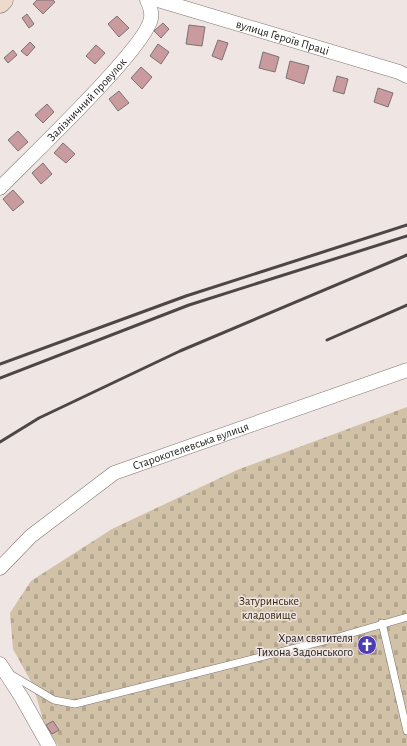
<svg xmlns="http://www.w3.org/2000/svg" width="407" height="746" viewBox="0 0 407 746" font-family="'Alegreya Sans',sans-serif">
	<defs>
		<pattern id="cemetery-stones" width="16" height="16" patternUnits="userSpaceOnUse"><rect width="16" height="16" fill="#d1c1a7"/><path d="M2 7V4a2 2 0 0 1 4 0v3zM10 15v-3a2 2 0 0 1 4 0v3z" fill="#b3a68f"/></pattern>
	</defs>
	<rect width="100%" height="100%" fill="#efe5e2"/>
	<!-- cemetery -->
	<polygon fill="url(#cemetery-stones)" points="407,407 407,746 58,746 44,723 33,685 13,649 10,613 31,581 112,529 237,470"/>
	<!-- building -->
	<g fill="#c99a9e" stroke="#7b7273">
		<polygon points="37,0 53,0 55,2 43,14 33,4"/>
		<polygon points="27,14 34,24 29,28 22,18"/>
		<polygon points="117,16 129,28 119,37 108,24"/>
		<polygon points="163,23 169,29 161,38 154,31"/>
		<polygon points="189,25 205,27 202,46 186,44"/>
		<polygon points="218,40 228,43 222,60 212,56"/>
		<polygon points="30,42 35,47 27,56 21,51"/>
		<polygon points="158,44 169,52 161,64 150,56"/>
		<polygon points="96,45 105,53 95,64 86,56"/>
		<polygon points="13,50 17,55 8,63 4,58"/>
		<polygon points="263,52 279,57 275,72 259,68"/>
		<polygon points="290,61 309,66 304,84 286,78"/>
		<polygon points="141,67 152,77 142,89 131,78"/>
		<polygon points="337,76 348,79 344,94 333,91"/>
		<polygon points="378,88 393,93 388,107 374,102"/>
		<polygon points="119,91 129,103 118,111 109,99"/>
		<polygon points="47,104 54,112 43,123 35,115"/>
		<polygon points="18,131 28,142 18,151 8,140"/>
		<polygon points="63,143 75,154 66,163 54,153"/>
		<polygon points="43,163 52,174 41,184 32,173"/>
		<polygon points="13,190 24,202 13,211 3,199"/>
		<rect x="359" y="636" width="17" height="18"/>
		<polygon points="53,721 59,730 52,734 46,725"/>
	</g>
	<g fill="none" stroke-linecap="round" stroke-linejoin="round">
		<defs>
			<g id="service">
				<polyline points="382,623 407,731"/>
				<polyline points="10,674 54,700 75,704 335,638 407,617"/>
			</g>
			<g id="minor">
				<path id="s1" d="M158 0 399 72 407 76"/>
				<path id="s2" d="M0 188C26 161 148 46 151 18 152 11 150 6 147 0"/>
				<path id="s3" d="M0 568 31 536 114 473 407 370"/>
				<polyline points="0,664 22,698 49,746"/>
			</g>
			<polyline id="secondary" points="0,3 3,0"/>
		</defs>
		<!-- service casing -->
		<use href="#service" stroke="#7d7471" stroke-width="8"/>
		<!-- minor casing -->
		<use href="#minor" stroke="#7d7471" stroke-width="15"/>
		<!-- secondary casing -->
		<use href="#secondary" stroke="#7d7471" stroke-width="21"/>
		<!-- service -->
		<use href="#service" stroke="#fff" stroke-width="7"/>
		<!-- minor -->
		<use href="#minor" stroke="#fff" stroke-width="14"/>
		<!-- secondary -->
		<use href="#secondary" stroke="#eddacc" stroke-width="20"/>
		<!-- rail -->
		<g stroke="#4c4746" stroke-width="3">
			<polyline points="327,340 407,305"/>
			<polyline points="0,364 186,296 407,225"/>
			<polyline points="0,378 189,305 407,236"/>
			<polyline points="0,442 39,418 180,351 407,255"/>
		</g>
	</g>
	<!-- icons -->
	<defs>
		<symbol id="church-disc" viewBox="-11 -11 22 22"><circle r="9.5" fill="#4c3db4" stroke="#efe5e2"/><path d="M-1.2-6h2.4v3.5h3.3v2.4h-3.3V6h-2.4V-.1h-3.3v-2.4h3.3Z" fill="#fff"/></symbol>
	</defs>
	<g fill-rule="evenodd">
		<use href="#church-disc" x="356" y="634" width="22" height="22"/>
	</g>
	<g text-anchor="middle" stroke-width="3" stroke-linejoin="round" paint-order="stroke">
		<!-- street labels -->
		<g font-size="12" fill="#262221" stroke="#efe5e2">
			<text dy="4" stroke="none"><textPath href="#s1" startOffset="130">вулиця Героїв Праці</textPath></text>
			<text dy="4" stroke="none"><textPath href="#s2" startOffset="124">Залізничний провулок</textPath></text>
			<text dy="4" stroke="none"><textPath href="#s3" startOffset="230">Старокотелевська вулиця</textPath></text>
		</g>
		<!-- park labels -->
		<g font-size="12" fill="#382707" stroke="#efe5e2">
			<text x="269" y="605">Затуринське<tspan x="269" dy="14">кладовище</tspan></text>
		</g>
		<!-- poi labels -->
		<g font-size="12" fill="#262221" stroke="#efe5e2" text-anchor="end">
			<text x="353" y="642">Храм святителя<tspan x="353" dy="14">Тихона Задонського</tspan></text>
		</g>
	</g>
</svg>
